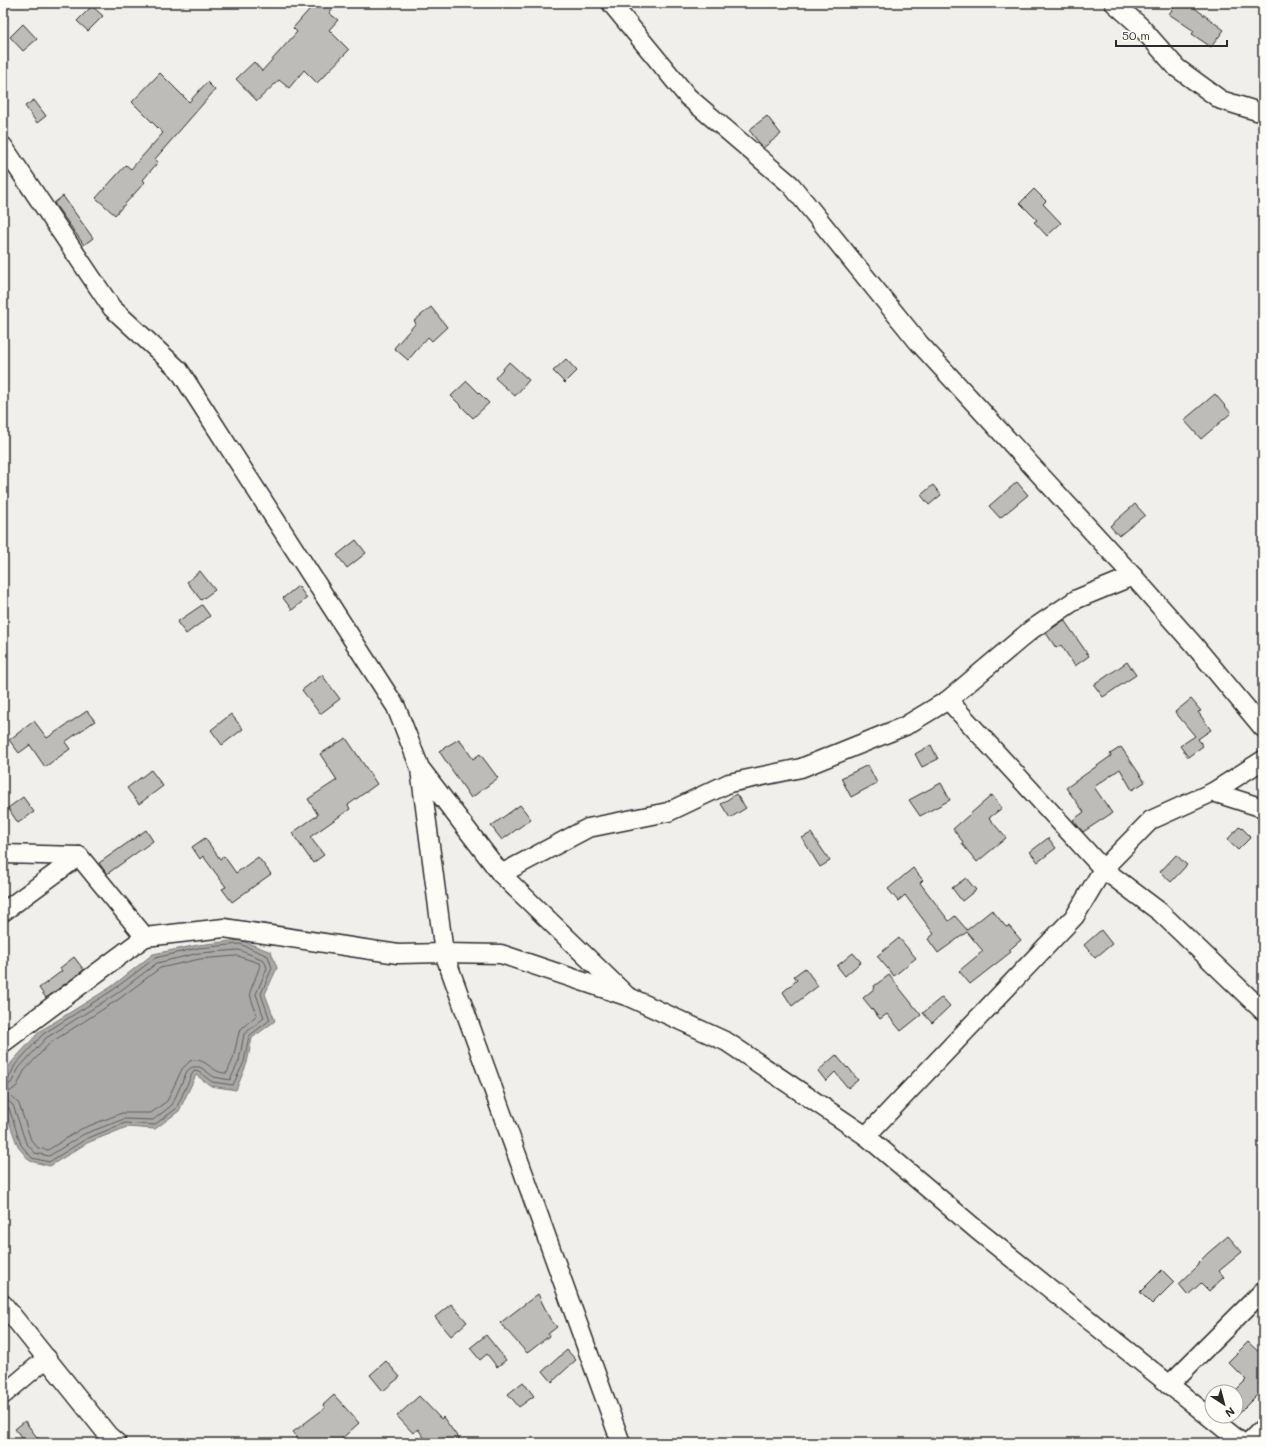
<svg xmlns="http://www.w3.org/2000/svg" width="1266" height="1446" viewBox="0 0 1266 1446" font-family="Mali,sans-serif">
	<rect width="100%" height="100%" fill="#f0efeb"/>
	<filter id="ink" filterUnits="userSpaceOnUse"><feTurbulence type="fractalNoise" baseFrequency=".025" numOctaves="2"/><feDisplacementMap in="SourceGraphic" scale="8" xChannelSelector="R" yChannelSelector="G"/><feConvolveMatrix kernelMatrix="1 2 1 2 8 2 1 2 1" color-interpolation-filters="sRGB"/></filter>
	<g filter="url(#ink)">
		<!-- water -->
		<polygon fill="#aaa9a7" stroke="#777775" points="240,940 271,952 277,968 265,994 275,1021 252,1038 247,1063 236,1090 211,1086 196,1075 179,1111 155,1129 127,1127 87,1143 50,1166 30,1161 18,1147 3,1105 3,1081 11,1063 40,1031 111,987 153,954 198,945"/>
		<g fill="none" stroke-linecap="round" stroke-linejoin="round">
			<!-- shore -->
			<g stroke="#5e5d5d" stroke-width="1">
				<path d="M238 956 259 963 260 966 250 992 251 998 257 1015 243 1027 239 1032 233 1059 227 1073C211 1074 207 1056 190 1061L182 1069 167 1101 151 1113H122L81 1129 48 1150 38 1148 31 1140 19 1104 8 1093 17 1086 24 1071 50 1043 119 999 160 968 200 959Z"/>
				<polyline points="3,1081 8,1080 15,1065 43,1034 113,990 155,958 198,948 240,944 268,956 272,968 261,994 270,1020 249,1036 244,1062 233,1085 212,1082 199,1072 194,1071 192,1074 176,1109 154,1125 125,1123 86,1139 49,1162 32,1158 21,1145 9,1108 6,1106 3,1105"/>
				<polyline points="3,1086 7,1086 11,1083 19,1068 46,1038 116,994 157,963 199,953 239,950 264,960 267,968 256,994 264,1018 244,1034 239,1061 230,1080 214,1077 200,1067 192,1067 187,1071 172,1105 153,1120 124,1119 84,1134 49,1156 35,1153 26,1143 13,1105 8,1101 3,1100"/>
			</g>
		</g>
		<!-- building -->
		<g fill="#bdbcb8" stroke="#2b2b2b">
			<polygon points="315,3 338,3 329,13 338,20 329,30 349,50 317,83 304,70 289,88 279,80 257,101 236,79 254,62 262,71 297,32 293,28"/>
			<polygon points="1177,3 1188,3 1224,30 1211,47 1192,34 1194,31 1169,14"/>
			<polygon points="92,6 103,16 88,31 77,21"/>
			<polygon points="23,24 37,39 23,51 10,37"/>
			<polygon points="160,73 189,102 207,82 215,90 155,159 158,162 143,180 145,182 115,215 96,198 126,165 131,169 163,133 132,102"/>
			<polygon points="34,100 46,116 37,123 25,106"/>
			<polygon points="767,116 781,134 763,148 749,130"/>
			<polygon points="1034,189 1046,201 1043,204 1061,223 1047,236 1034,222 1037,220 1020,203"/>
			<polygon points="63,196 93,238 84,245 54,203"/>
			<polygon points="431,307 447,327 432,341 428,337 408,360 394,348 416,323 414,321"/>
			<polygon points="566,359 577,371 565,383 553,371"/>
			<polygon points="509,362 529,380 515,396 495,378"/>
			<polygon points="467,381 489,403 473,418 451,396"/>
			<polygon points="1215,394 1231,413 1201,439 1184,420"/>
			<polygon points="1017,482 1028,495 1000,518 989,506"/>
			<polygon points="933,485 941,495 929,505 921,495"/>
			<polygon points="1135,504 1145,515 1119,536 1110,526"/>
			<polygon points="356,540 366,553 347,568 337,555"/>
			<polygon points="200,571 215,590 201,600 187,582"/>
			<polygon points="298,586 307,598 292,610 283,598"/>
			<polygon points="202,605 210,616 186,634 177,622"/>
			<polygon points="1064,620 1089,656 1075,666 1061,645 1056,648 1046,633"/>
			<polygon points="1127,662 1136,675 1103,697 1094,685"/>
			<polygon points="322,675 340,699 320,714 302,690"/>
			<polygon points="1191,699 1201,711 1198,712 1211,730 1198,739 1203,746 1188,757 1180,746 1195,736 1175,712"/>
			<polygon points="87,711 95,721 65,742 70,749 45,767 30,745 19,753 9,740 34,721 47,738"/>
			<polygon points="231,714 243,729 222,745 211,730"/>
			<polygon points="346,738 377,784 348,805 350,809 310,837 324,855 313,863 292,833 318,815 308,799 337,780 320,754"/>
			<polygon points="459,739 473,759 480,754 498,778 471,798 439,751"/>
			<polygon points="931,745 938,759 922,767 915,754"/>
			<polygon points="1121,747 1145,782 1132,790 1120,769 1094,787 1112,813 1083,832 1073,820 1084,812 1066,788 1111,756 1110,754"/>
			<polygon points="868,765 877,783 851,797 841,778"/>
			<polygon points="151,770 163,786 139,804 127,788"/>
			<polygon points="941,783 950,800 920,816 909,800"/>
			<polygon points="736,794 746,808 730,818 721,804"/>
			<polygon points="992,795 1002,808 989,818 1006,838 977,862 962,844 963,842 953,829"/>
			<polygon points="23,797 34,812 18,823 8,808"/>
			<polygon points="520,805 531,819 502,840 491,826"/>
			<polygon points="1240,826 1251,837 1238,850 1227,840"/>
			<polygon points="146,830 153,841 107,874 99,863"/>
			<polygon points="811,833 830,861 820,867 802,838"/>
			<polygon points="205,838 220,859 224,856 236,873 258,857 271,874 232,902 222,889 226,887 203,856 200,859 192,847"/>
			<polygon points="1048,838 1056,848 1038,862 1030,852"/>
			<polygon points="1176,855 1187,865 1171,882 1160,872"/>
			<polygon points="913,868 923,880 920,883 949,921 955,916 967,930 992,910 1006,927 1009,926 1021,940 1009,950 1011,952 970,984 959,971 983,951 967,932 938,953 928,939 934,934 905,895 898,901 888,889"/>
			<polygon points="966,878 976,890 962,901 952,888"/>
			<polygon points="1101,930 1112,944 1095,958 1084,945"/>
			<polygon points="899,938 916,958 894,976 877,956"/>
			<polygon points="853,953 861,962 845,976 837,966"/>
			<polygon points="74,957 84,970 46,998 39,988 62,971 60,968"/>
			<polygon points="805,968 818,986 792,1006 783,992 797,980 794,976"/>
			<polygon points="889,975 921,1015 901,1031 887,1014 880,1019 863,998 875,988 874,986"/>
			<polygon points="942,997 950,1006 932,1023 923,1013"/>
			<polygon points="836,1055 847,1068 848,1067 858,1080 848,1088 835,1072 826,1081 818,1071"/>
			<polygon points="1228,1236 1242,1252 1219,1271 1224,1277 1209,1291 1201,1283 1188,1295 1179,1284 1199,1265 1198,1263 1208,1253"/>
			<polygon points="1162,1270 1174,1282 1152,1304 1140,1292"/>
			<polygon points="538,1294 550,1319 557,1327 548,1334 549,1336 530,1351 527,1353 500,1323"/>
			<polygon points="451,1304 467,1322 451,1336 435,1317"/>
			<polygon points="486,1335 506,1360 497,1367 487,1354 480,1360 470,1348"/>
			<polygon points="1248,1342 1263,1356 1263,1389 1236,1416 1236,1390 1246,1380 1228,1362"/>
			<polygon points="567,1350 576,1360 552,1382 543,1371"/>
			<polygon points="386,1361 400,1377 383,1391 370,1375"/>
			<polygon points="523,1382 534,1396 519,1407 508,1394"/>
			<polygon points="334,1395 359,1423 337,1443 301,1443 293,1432 325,1408 323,1405"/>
			<polygon points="419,1396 441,1419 443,1417 462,1443 428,1443 418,1429 413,1433 397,1416"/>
			<polygon points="25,1421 41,1443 26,1443 15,1429"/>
		</g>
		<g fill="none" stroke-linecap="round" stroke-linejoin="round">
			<defs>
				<g id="minor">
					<polyline points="611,3 688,97 791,185 919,343 1133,576 1194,645 1263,728"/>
					<polyline points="1114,3 1140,26 1177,68 1221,100 1263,113"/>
					<polyline points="3,146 112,308 179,370 396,707 420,768 501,874 625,994"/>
					<polyline points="948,700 1103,869 1160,912 1263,1011"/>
					<polyline points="420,769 444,953 621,1443"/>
					<polyline points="1213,792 1263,808"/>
					<polyline points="3,854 79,856 145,937 224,928 398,954 444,953 501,954 629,997 727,1042 866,1136 977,1230 1242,1443"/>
					<polyline points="501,874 588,828 668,812 729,783 801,768 905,726 948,700 1031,630 1077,599 1133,576"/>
					<polyline points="3,912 79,856"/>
					<polyline points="3,1043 145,937"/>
					<polyline points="866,1136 1075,916 1103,869 1151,820 1213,792 1263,760"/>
					<polyline points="3,1304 108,1435 117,1443"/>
					<polyline points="1169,1385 1263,1291"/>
					<polyline points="3,1395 47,1358"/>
					<polyline points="1248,1443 1263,1428"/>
				</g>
			</defs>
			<!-- minor casing -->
			<use href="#minor" stroke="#2b2b2b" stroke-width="21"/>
			<!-- minor -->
			<use href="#minor" stroke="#fdfcf7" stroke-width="18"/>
		</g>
	</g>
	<!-- margin -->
	<rect width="1266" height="1446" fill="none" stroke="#fdfcf7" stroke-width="16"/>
	<rect x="8" y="8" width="1250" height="1430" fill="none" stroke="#2b2b2b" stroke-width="1.5" filter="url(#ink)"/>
	<!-- north arrow -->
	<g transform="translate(1224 1404) rotate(144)"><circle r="19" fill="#fdfcf7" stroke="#a9a8a5"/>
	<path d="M0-3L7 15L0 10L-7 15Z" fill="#2b2b2b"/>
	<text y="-6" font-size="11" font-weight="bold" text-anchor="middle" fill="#2b2b2b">N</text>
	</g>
	<!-- scale -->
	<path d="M1116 40v6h111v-6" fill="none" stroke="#2b2b2b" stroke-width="2"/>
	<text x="1122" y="40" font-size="12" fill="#2b2b2b" stroke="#fdfcf7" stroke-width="3" paint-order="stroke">50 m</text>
</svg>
